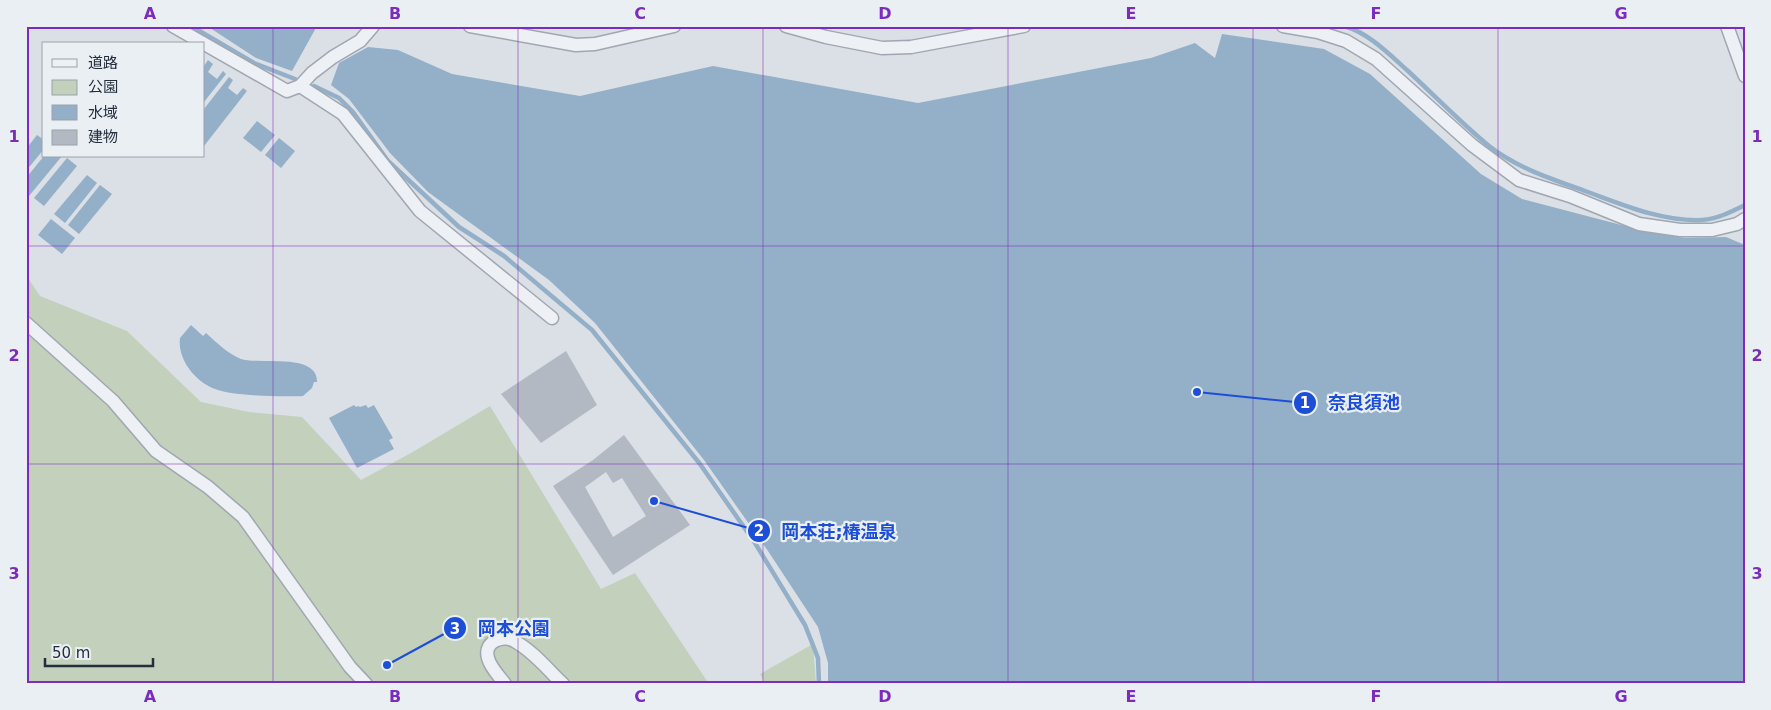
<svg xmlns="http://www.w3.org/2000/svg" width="1771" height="710" viewBox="0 0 1771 710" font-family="'DejaVu Sans','Noto Sans JP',sans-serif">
	<rect width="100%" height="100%" fill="#dbe0e6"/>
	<!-- green -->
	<g fill="#c2d0bc">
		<polygon points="26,275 40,296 127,331 201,402 249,412 302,417 361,480 411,453 490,406 601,589 635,573 709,684 26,684"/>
		<polygon points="813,644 816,684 765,684 760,674"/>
	</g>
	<!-- water -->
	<g fill="#94afc8">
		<polygon points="207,26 317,26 292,71 256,58"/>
		<polygon points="1222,34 1324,49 1370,74 1481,174 1522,199 1648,232 1685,238 1726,237 1745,245 1745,684 828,684 828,663 818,627 768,551 704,460 595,323 549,280 428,192 390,153 349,99 331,85 339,63 368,47 398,50 452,74 580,96 713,66 918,103 1151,58 1195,43 1215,58"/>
		<polygon points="208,60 213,64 208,72 217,79 223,71 226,74 204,102 204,66"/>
		<polygon points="229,77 233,80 228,88 237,95 243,88 247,91 204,146 204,109"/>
		<polygon points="257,121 275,135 261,152 243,138"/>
		<polygon points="37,135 44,140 44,149 26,171 26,149"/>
		<polygon points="279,138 295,151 281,168 265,155"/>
		<polygon points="44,156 62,156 29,196 26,194 26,178"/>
		<polygon points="67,158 77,166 44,206 34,198"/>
		<polygon points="87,175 97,183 65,223 54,214"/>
		<polygon points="100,185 112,194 79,234 68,225"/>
		<polygon points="51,219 75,238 62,254 38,235"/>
		<path d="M191 325 203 336 206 333C216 342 228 354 241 359 258 365 318 352 317 382H314L312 388 303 396C282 397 237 396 218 390 197 384 177 360 180 338Z"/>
		<polygon points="354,405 356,407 358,406 360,407 366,405 368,408 374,405 393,438 389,440 394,449 357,468 329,418"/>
	</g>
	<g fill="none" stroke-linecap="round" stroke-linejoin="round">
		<!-- stream -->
		<g stroke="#94afc8" stroke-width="4.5">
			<polyline points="191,26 254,63 295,79"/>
			<path d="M1344 26C1369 33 1389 54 1408 71 1435 96 1461 123 1489 146 1517 168 1552 179 1585 191 1621 204 1662 222 1702 220 1717 219 1731 212 1745 205"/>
			<polyline points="314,86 339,98 353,112 388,161 459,227 504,256 592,330 700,464 755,543 805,625 818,658 819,684"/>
		</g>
	</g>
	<!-- building -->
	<g fill="#b2b9c3" fill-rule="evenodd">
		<polygon points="566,351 597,405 541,443 501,394"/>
		<path d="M624 435 690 525 613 575 553 486 593 460ZM606 472 613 483 622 478 646 516 613 537 585 487Z"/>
	</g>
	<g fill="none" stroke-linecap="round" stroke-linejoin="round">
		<defs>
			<g id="minor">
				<polyline points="173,26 287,91 300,86 312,73 333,57 360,41 373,26"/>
				<polyline points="470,26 576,45 595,44 674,26"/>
				<polyline points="786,26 826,37 882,48 911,47 1024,26"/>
				<polyline points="1283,26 1318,32 1346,41 1376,59 1472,145 1519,180 1570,196 1639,224 1680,230 1712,230 1737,224 1745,219"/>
				<polyline points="1727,26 1745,76"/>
				<polyline points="300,86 343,114 420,211 552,318"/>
				<polyline points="26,323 113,401 156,451 208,487 243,517 350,667 366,684"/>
				<path d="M505 684C499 676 490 667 488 658 483 641 504 634 516 642 534 652 548 670 563 684"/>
			</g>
		</defs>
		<!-- minor casing -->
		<use href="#minor" stroke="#a1a7b0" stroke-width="15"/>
		<!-- minor -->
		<use href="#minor" stroke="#edf0f4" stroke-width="12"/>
	</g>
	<!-- grid -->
	<path fill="none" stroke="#7b2cbf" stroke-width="1" stroke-opacity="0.55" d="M273 26V684M518 26V684M763 26V684M1008 26V684M1253 26V684M1498 26V684M26 246H1745M26 464H1745"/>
	<!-- callouts -->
	<path fill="none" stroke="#1d4ed8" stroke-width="2" d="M1197 392L1305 403M654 501L759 531M387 665L455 628"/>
	<g fill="#1d4ed8" stroke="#eaeff4" stroke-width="2">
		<circle cx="1197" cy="392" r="5"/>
		<circle cx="654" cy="501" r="5"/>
		<circle cx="387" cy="665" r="5"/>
		<circle cx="1305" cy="403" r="12"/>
		<circle cx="759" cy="531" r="12"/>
		<circle cx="455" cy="628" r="12"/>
	</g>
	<g font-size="15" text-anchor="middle" font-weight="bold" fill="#fff">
		<text x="1305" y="408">1</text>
		<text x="759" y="536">2</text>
		<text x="455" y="634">3</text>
	</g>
	<g font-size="18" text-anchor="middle" font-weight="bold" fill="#1d4ed8" stroke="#eaeff4" stroke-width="4.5" stroke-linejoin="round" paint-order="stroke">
		<text x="1364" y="409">奈良須池</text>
		<text x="839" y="538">岡本荘;椿温泉</text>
		<text x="514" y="635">岡本公園</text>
	</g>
	<!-- border -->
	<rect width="1771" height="710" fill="none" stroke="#eaeff4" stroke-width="55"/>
	<!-- legend -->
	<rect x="42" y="42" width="162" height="115" fill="#eaeff4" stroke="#9ba2aa"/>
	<rect x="52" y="59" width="25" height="8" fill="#edf0f4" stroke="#9ba2aa"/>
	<text x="88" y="68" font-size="15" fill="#252e3c">道路</text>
	<rect x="52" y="80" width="25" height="15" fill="#c2d0bc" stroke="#9ba2aa"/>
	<text x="88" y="92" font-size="15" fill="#252e3c">公園</text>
	<rect x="52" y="105" width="25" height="15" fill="#94afc8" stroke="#9ba2aa"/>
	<text x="88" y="118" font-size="15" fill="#252e3c">水域</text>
	<rect x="52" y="130" width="25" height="15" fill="#b2b9c3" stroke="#9ba2aa"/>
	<text x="88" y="142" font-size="15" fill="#252e3c">建物</text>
	<!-- scale -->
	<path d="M45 658v8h108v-8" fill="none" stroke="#252e3c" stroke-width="2.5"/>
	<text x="52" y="658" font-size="15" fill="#252e3c" stroke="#eaeff4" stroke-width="4" paint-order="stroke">50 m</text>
	<rect x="28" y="28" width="1716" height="654" fill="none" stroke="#7b2cbf" stroke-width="2"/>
	<g font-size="16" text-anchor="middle" font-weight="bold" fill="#7b2cbf">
		<text x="150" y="19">A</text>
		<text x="395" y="19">B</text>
		<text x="640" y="19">C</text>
		<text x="885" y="19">D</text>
		<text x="1131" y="19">E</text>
		<text x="1376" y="19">F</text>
		<text x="1621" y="19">G</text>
		<text x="14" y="142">1</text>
		<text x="1757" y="142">1</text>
		<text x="14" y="361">2</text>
		<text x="1757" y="361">2</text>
		<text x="14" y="579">3</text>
		<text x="1757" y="579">3</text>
		<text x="150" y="702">A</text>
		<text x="395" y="702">B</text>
		<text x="640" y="702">C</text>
		<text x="885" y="702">D</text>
		<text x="1131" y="702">E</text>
		<text x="1376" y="702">F</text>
		<text x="1621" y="702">G</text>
	</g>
</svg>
